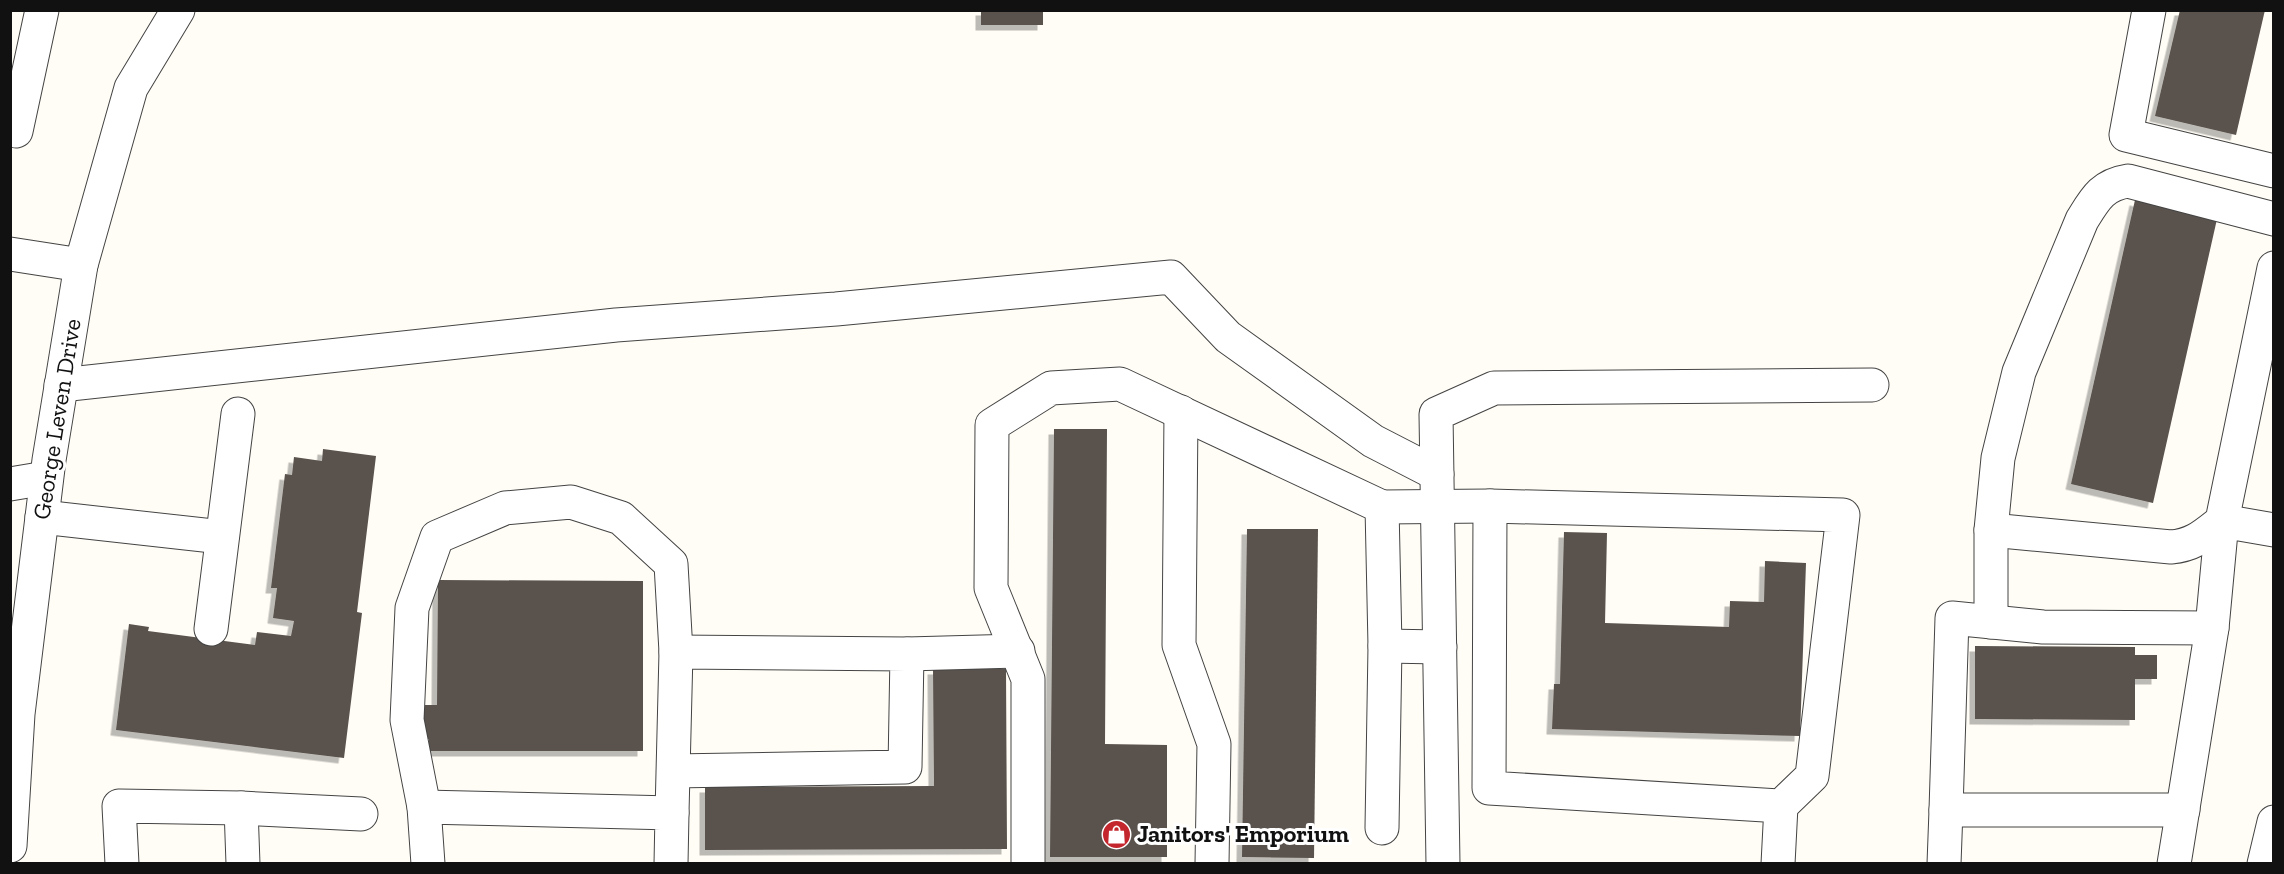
<svg xmlns="http://www.w3.org/2000/svg" width="2284" height="874" viewBox="0 0 2284 874" font-family="'Zilla Slab',serif">
	<defs>
		<filter id="shadow"><feDropShadow dx="-5.5" dy="5.5" stdDeviation="0" flood-color="#0004"/></filter>
	</defs>
	<rect width="100%" height="100%" fill="#fffdf5"/>
	<!-- building -->
	<g fill="#5a524d" filter="url(#shadow)">
		<rect x="981" y="10" width="62" height="15"/>
		<polygon points="2180,10 2265,10 2236,135 2155,116"/>
		<polygon points="2135,200 2217,219 2153,503 2071,484"/>
		<polygon points="1054,429 1107,429 1105,744 1167,745 1167,857 1050,857"/>
		<polygon points="323,449 376,456 357,612 362,613 344,758 116,730 129,624 149,627 148,631 255,645 257,632 291,636 294,621 273,618 277,588 271,588 285,474 292,475 294,457 322,461"/>
		<polygon points="1247,529 1318,529 1314,858 1242,857"/>
		<polygon points="1564,532 1607,533 1605,623 1729,627 1730,601 1764,602 1765,561 1806,563 1800,736 1552,729 1554,684 1560,684"/>
		<polygon points="438,580 643,581 643,751 429,751 429,739 419,739 419,705 437,705"/>
		<polygon points="1975,646 2135,647 2135,655 2157,655 2157,679 2135,679 2135,720 1975,719"/>
		<polygon points="933,669 1006,669 1007,849 705,850 705,787 934,786"/>
	</g>
	<g fill="none" stroke-linecap="round" stroke-linejoin="round">
		<defs>
			<g id="minor">
				<polyline points="2149,10 2126,135 2274,171"/>
				<polyline points="16,131 42,10"/>
				<polyline points="10,254 81,265"/>
				<polyline points="61,385 616,325 836,309 1171,277 1228,337 1373,441 1437,474"/>
				<polyline points="1181,412 1179,645 1214,744 1212,864"/>
				<polyline points="10,484 46,478"/>
				<polyline points="1382,507 1490,506"/>
				<polyline points="42,517 222,537"/>
				<path d="M1991 530 2171 547C2194 545 2204 535 2222 521L2274 268"/>
				<path d="M1991 622V530L1998 458 2019 372 2082 220C2095 199 2102 185 2128 181L2274 219"/>
				<polyline points="211,629 238,414"/>
				<polyline points="1385,646 1440,647"/>
				<polyline points="907,654 1018,651"/>
				<polyline points="424,807 407,720 412,608 437,537 505,508 571,502 621,518 671,564 676,652"/>
				<polyline points="241,808 361,814"/>
				<polyline points="1946,810 1952,618 2043,627 2212,628"/>
				<polyline points="672,813 676,652 907,654 905,767 673,771"/>
				<polyline points="10,846 18,714 49,460 81,265 131,88 178,10"/>
				<polyline points="122,864 119,806 241,808 243,864"/>
				<polyline points="428,864 424,807 672,813 671,864"/>
				<polyline points="1028,864 1028,679 991,588 992,425 1051,388 1120,384 1382,507 1385,646 1382,828"/>
				<polyline points="1443,864 1436,414 1494,388 1872,385"/>
				<polyline points="1778,864 1781,806 1489,788 1490,506 1843,515 1812,776 1781,806"/>
				<polyline points="1944,864 1946,810 2183,810"/>
				<polyline points="2174,864 2212,628 2222,521 2274,530"/>
				<polyline points="2264,864 2274,822"/>
			</g>
		</defs>
		<!-- minor casing -->
		<use href="#minor" stroke="#444" stroke-width="35"/>
		<!-- minor -->
		<use href="#minor" stroke="#fff" stroke-width="33"/>
	</g>
	<!-- icons -->
	<defs>
		<symbol id="shop-disc" viewBox="-11 -11 22 22"><circle r="9.5" fill="#c4262e" stroke="#fff"/><path d="M-5-2.5h2.3a2.7 3.5 0 0 1 5.4 0H5L5.5 6h-11ZM-1.5-2.5h3a1.5 2.3 0 0 0-3 0Z" fill="#fff"/></symbol>
	</defs>
	<g fill-rule="evenodd">
		<use href="#shop-disc" x="1100" y="818" width="33" height="33"/>
	</g>
	<g text-anchor="middle" stroke-width="6" stroke-linejoin="round" paint-order="stroke">
		<!-- street labels -->
		<g font-size="24" fill="#111" stroke="#fff">
			<text transform="translate(57 419) rotate(-81)" y="8">George Leven Drive</text>
		</g>
		<!-- poi labels -->
		<g font-size="24" font-weight="bold" fill="#111" stroke="#fff" text-anchor="start">
			<text x="1137" y="842">Janitors' Emporium</text>
		</g>
	</g>
	<!-- border -->
	<rect width="2284" height="874" fill="none" stroke="#111111" stroke-width="24"/>
</svg>
